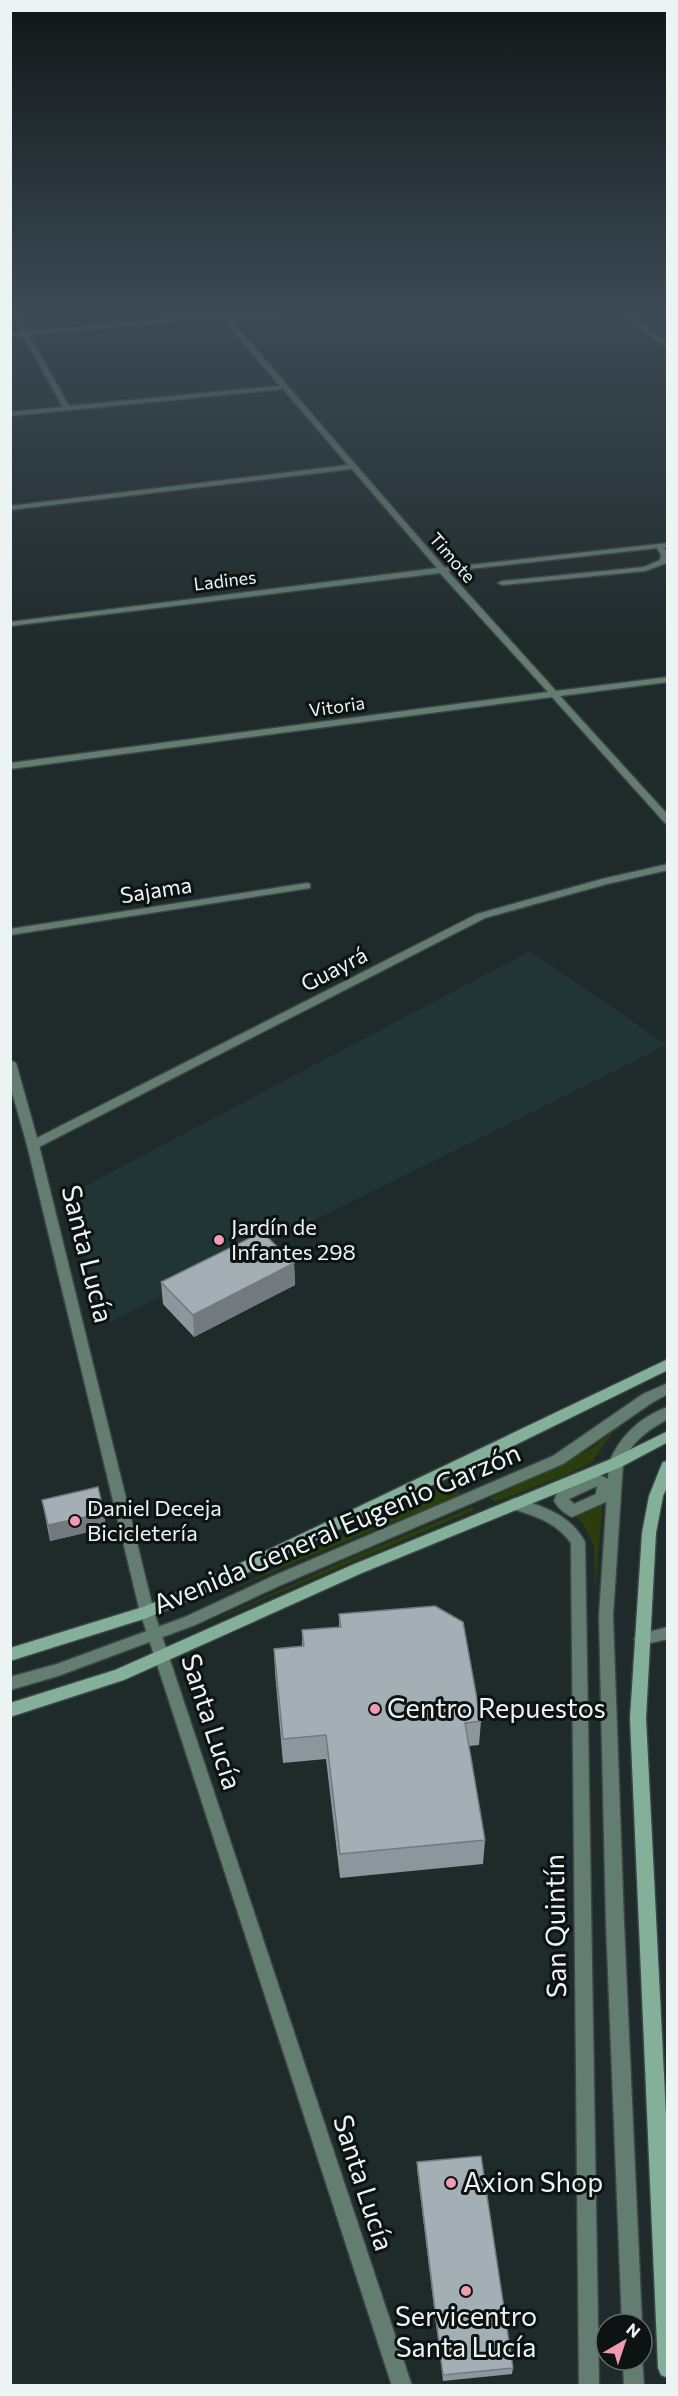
<svg xmlns="http://www.w3.org/2000/svg" width="678" height="2396" viewBox="0 0 678 2396" font-family="Commissioner,sans-serif">
	<rect width="100%" height="100%" fill="#1f2a2a"/>
	<!-- built -->
	<polygon fill="#223535" points="530,951 667,1045 103,1325 90,1282 83,1242 70,1194"/>
	<!-- green -->
	<g fill="#2a3d0c">
		<polygon points="621,1425 622,1426 610,1436 592,1462 564,1476 495,1502 490,1498 592,1448"/>
		<polygon points="453,1484 461,1495 300,1560 196,1606"/>
		<polygon points="603,1497 595,1592 594,1546 584,1526 572,1511"/>
		<polygon points="472,1507 475,1510 201,1626 343,1561"/>
	</g>
	<g fill="none" stroke-linecap="round" stroke-linejoin="round">
		<defs>
			<g id="service">
				<polygon points="280,311 298,311 227,323 224,321"/>
				<polygon points="668,543 668,547 664,548 668,553 667,563 645,571 502,585 498,583 502,581 644,567 660,560 661,555 657,548 442,572 438,570 442,568"/>
				<polygon points="668,1383 668,1394 653,1402 563,1464 281,1585 195,1625 58,1676 10,1690 10,1677 57,1664 185,1617 271,1577 553,1456 643,1394"/>
				<path d="M668 1407V1419C648 1430 631 1442 623 1463L613 1616 624 1923 642 2324H622L606 1923 599 1616 609 1463C619 1437 641 1416 668 1407Z"/>
				<polygon points="642,2358 644,2386 624,2386 623,2360 642,2360"/>
			</g>
			<path id="pedestrian" d="M598 1474 610 1480 612 1484 608 1501 572 1517C565 1514 558 1508 554 1501L558 1491ZM597 1486 596 1494 574 1504 569 1499Z"/>
			<g id="minor">
				<path d="M10 311H15L27 332 218 314 216 311H223L445 568 556 691 668 677V682L560 696 668 815V824L665 823 552 697 10 769V763L548 692 440 573 10 626V622L437 568 352 469 10 510V506L348 465 283 389 10 416V412L63 407 23 336 10 337V333L21 332ZM221 317 280 386 69 406 29 335Z"/>
				<polygon points="619,311 626,311 668,344 668,349"/>
				<polygon points="668,864 668,870 607,884 485,918 37,1148 33,1149 27,1145 29,1142 477,914 602,879"/>
				<polygon points="307,883 310,884 310,888 10,935 10,929"/>
				<polygon points="668,1627 668,1639 642,1645 637,1643 634,1639 637,1635"/>
			</g>
			<g id="tertiary">
				<polygon points="10,1060 16,1063 39,1145 154,1612 412,2386 392,2386 140,1612 27,1145 10,1085"/>
				<path d="M515 1498C543 1506 571 1515 585 1542L599 2386H579L571 1543C555 1521 534 1516 510 1508L508 1504 510 1500Z"/>
			</g>
			<g id="secondary">
				<polygon points="668,1359 668,1370 456,1474 194,1598 147,1618 10,1661 10,1648 143,1607 184,1590"/>
				<polygon points="668,1431 668,1442 621,1467 362,1573 124,1680 10,1717 10,1703 115,1670 352,1565 611,1459"/>
				<polygon points="668,1461 668,1485 663,1496 656,1533 646,1718 668,2155 668,2378 661,2375 658,2368 630,1718 642,1533 649,1496 661,1466 663,1462"/>
			</g>
		</defs>
		<!-- service casing -->
		<use href="#service" stroke="#3c4646" stroke-width="3"/>
		<!-- pedestrian casing -->
		<use href="#pedestrian" stroke="#3c4646" stroke-width="3"/>
		<!-- minor casing -->
		<use href="#minor" stroke="#3c4646" stroke-width="3"/>
		<!-- tertiary casing -->
		<use href="#tertiary" stroke="#3c4646" stroke-width="3"/>
		<!-- secondary casing -->
		<use href="#secondary" stroke="#3c4646" stroke-width="3"/>
		<!-- service -->
		<use href="#service" fill="#637e70" fill-rule="evenodd"/>
		<!-- pedestrian -->
		<use href="#pedestrian" fill="#637e70" fill-rule="evenodd"/>
		<!-- minor -->
		<use href="#minor" fill="#637e70" fill-rule="evenodd"/>
		<!-- tertiary -->
		<use href="#tertiary" fill="#637e70" fill-rule="evenodd"/>
		<!-- secondary -->
		<use href="#secondary" fill="#84b099" fill-rule="evenodd"/>
	</g>
	<!-- wall -->
	<g fill="#8d969c">
		<polygon points="294,1263 295,1285 194,1337 163,1304 161,1282"/>
		<polygon points="42,1500 104,1513 106,1528 50,1541"/>
		<polygon points="339,1614 481,1721 479,1745 469,1746 485,1840 483,1864 340,1878 326,1759 283,1763 275,1673 274,1649 302,1646 302,1630 339,1627"/>
		<polygon points="417,2162 513,2368 512,2374 443,2381 417,2169"/>
	</g>
	<!-- shaded-wall -->
	<g fill="#737a7f">
		<polygon points="294,1263 295,1285 194,1337 193,1315"/>
		<polygon points="104,1513 106,1528 50,1541 48,1525"/>
	</g>
	<!-- building -->
	<g fill="#a4afb5" stroke="#737a7f" stroke-width="1.5">
		<polygon points="262,1232 294,1263 193,1315 161,1282"/>
		<polygon points="98,1487 104,1513 48,1525 42,1500"/>
		<polygon points="435,1606 463,1622 481,1721 465,1723 485,1840 340,1854 326,1735 283,1739 274,1649 304,1646 302,1630 341,1627 339,1614"/>
		<polygon points="481,2156 513,2368 443,2375 417,2162"/>
	</g>
	<!-- sky -->
	<linearGradient id="sky" x2="0" y2="1"><stop stop-color="#111717"/><stop offset="0.48" stop-color="#3c4a55"/><stop offset="1" stop-color="#3c4a55" stop-opacity="0"/></linearGradient>
	<rect width="678" height="647" fill="url(#sky)"/>
	<!-- markers -->
	<g fill="#f19ab0" stroke="#0d1212" stroke-width="2">
		<circle cx="219" cy="1240" r="6"/>
		<circle cx="75" cy="1521" r="6"/>
		<circle cx="375" cy="1709" r="6"/>
		<circle cx="451" cy="2183" r="6"/>
		<circle cx="466" cy="2291" r="6"/>
	</g>
	<g text-anchor="middle" stroke-width="6" stroke-linejoin="round" paint-order="stroke">
		<!-- far-street labels -->
		<g font-size="18" fill="#ecf3f3" stroke="#0d1212">
			<text transform="translate(452 558) rotate(49)" y="6">Timote</text>
			<text transform="translate(225 581) rotate(-7)" y="6">Ladines</text>
			<text transform="translate(337 707) rotate(-8)" y="6">Vitoria</text>
		</g>
		<!-- street labels -->
		<g font-size="22" fill="#ecf3f3" stroke="#0d1212">
			<text transform="translate(156 890) rotate(-9)" y="8">Sajama</text>
			<text transform="translate(334 969) rotate(-27)" y="8">Guayrá</text>
		</g>
		<!-- poi labels -->
		<g font-size="22" fill="#ecf3f3" stroke="#0d1212" text-anchor="start">
			<text x="231" y="1235">Jardín de<tspan x="231" dy="25">Infantes 298</tspan></text>
			<text x="87" y="1516">Daniel Deceja<tspan x="87" dy="25">Bicicletería</tspan></text>
		</g>
		<!-- near-street labels -->
		<g font-size="27" fill="#ecf3f3" stroke="#0d1212">
			<text transform="translate(87 1254) rotate(76)" y="9">Santa Lucía</text>
			<text transform="translate(337 1529) rotate(-23)" y="9">Avenida General Eugenio Garzón</text>
			<text transform="translate(211 1722) rotate(72)" y="9">Santa Lucía</text>
			<text transform="translate(556 1926) rotate(-91)" y="9">San Quintín</text>
			<text transform="translate(363 2183) rotate(72)" y="9">Santa Lucía</text>
		</g>
		<!-- near-poi labels -->
		<g font-size="27" fill="#ecf3f3" stroke="#0d1212" text-anchor="start">
			<text x="387" y="1718">Centro Repuestos</text>
			<text x="463" y="2192">Axion Shop</text>
			<text x="466" y="2326" text-anchor="middle">Servicentro<tspan x="466" dy="31">Santa Lucía</tspan></text>
		</g>
	</g>
	<!-- border -->
	<rect width="678" height="2396" fill="none" stroke="#ecf3f3" stroke-width="24"/>
	<!-- north arrow -->
	<g transform="translate(624 2342) rotate(39)"><circle r="28" fill="#0d1212" stroke="#666c6c" stroke-width="1.5"/>
	<path d="M0-4.5L10 22L0 15L-10 22Z" fill="#f19ab0"/>
	<text y="-9" font-size="16" font-weight="bold" text-anchor="middle" fill="#ecf3f3">N</text>
	</g>
</svg>
